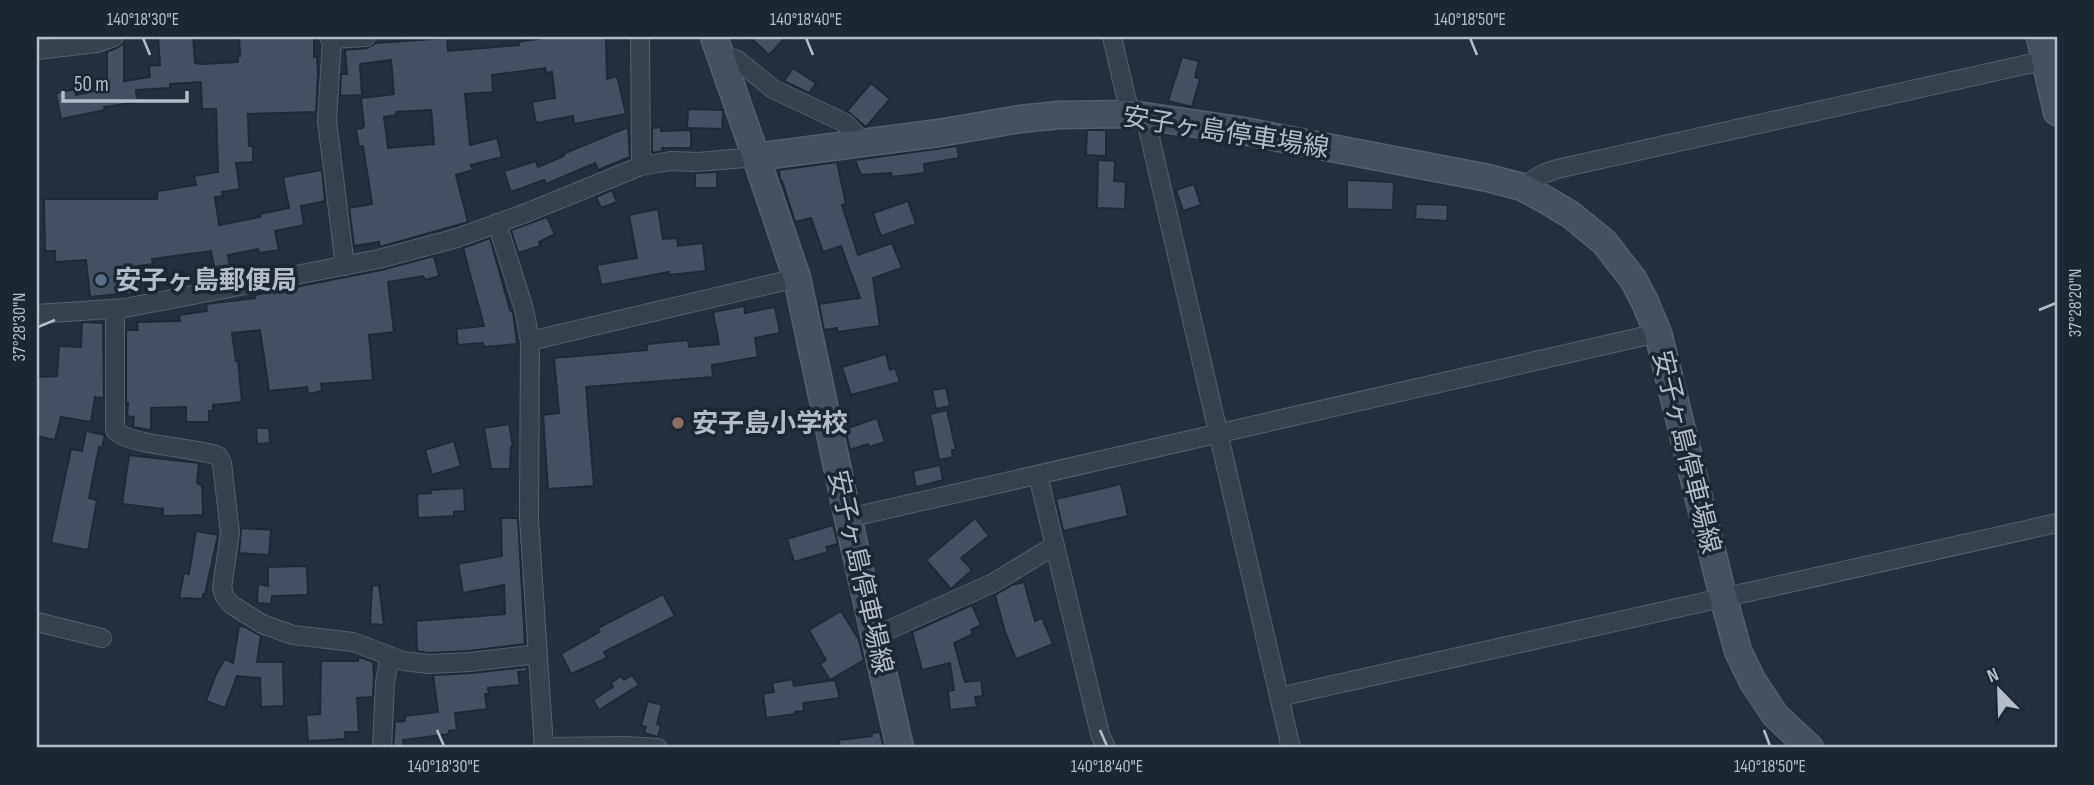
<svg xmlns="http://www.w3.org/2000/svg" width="2094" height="785" viewBox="0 0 2094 785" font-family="'Sofia Sans Condensed','Noto Sans JP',sans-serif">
	<rect width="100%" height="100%" fill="#242f3e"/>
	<!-- building -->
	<g fill="#455162" stroke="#1f2835" stroke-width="2" fill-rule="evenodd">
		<polygon points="158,37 193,37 195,63 201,64 238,62 238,56 240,56 239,37 314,37 314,57 317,56 318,76 316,112 248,114 249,146 253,146 253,162 236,163 240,189 222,192 223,196 215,197 219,225 260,217 260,214 289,208 283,177 322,170 325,201 301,206 304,225 275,231 279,250 259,253 258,249 228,255 231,275 216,278 211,251 152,259 153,264 139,266 141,292 127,295 127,293 90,297 86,260 55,262 55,251 45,251 44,199 157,199 158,191 196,185 194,176 218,172 216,109 202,109 201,82 170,84 170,88 136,90 138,102 104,107 105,110 61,119 56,93 75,89 76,95 102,89 101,85 107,84 107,52 118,47 124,43 124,81 150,77 149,66 160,65"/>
		<path d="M542 37H606L607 79 617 76 626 114 574 124 573 116 536 123 532 102 555 98 552 72 546 73 545 68 492 75 493 92 465 94 470 145 497 138 502 157 471 165 473 170 456 175 468 222 380 247 379 242 354 246 349 208 372 204 363 146H359L356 129 362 128 364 126 361 98 394 94 391 60 360 64 362 95 340 96 341 74H347L345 50 367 48 376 43 447 38 448 51 519 45 518 42 543 38ZM431 110 434 144 388 148 384 117 396 115V112Z"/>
		<polygon points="750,37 786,37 769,55"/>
		<polygon points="1182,57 1199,61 1195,77 1200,79 1192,107 1168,101"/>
		<polygon points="793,68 816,83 809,93 784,81"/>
		<polygon points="871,83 890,99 866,127 847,111"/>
		<polygon points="688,109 723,110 722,129 687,128"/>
		<polygon points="628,127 630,157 598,170 595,163 546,184 544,180 511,192 504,171 536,161 538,167 564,156 563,154"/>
		<polygon points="661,127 661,131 691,130 691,148 662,148 663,151 652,153 652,128"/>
		<polygon points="1087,130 1106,130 1106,156 1086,155"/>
		<polygon points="957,146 959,158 924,164 925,173 892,177 891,173 861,175 855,160"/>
		<polygon points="1098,160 1115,161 1114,181 1126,182 1125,209 1097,208"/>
		<polygon points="837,162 846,204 842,205 858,255 892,243 902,268 873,278 880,326 837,332 837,328 824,330 819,304 860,298 841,246 823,252 811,218 795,222 782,181 780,180 779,170"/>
		<polygon points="717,172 717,188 695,188 695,173"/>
		<polygon points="1347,180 1394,182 1393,210 1347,209"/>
		<polygon points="1194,184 1201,205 1183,211 1176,190"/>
		<polygon points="612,190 617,202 601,208 596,197"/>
		<polygon points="908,201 916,224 881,236 873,213"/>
		<polygon points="1416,204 1448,205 1447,221 1415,219"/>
		<polygon points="658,209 663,239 677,238 678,246 703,243 706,271 669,275 669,272 601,285 597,265 637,258 629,215"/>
		<polygon points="547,217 555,234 539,242 540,246 518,253 511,230"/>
		<polygon points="490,238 510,310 513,312 517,344 484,347 483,343 458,345 456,329 484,326 463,248"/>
		<polygon points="434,256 439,276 425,280 423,276 388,282 394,332 369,335 373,380 321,384 322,391 308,394 307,387 269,391 260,330 232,333 236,361 238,361 242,402 213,405 213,411 209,411 209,422 186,422 186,407 151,408 151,430 133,427 134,417 127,416 128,403 126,403 126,330 138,330 137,322 180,321 179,315 207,311 206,304 255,298 255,295 381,270"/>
		<polygon points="744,306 745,313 775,307 780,333 755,338 758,357 712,365 713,377 586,387 594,486 548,489 543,415 559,413 554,358 647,350 647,344 688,340 689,347 719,344 713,312"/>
		<polygon points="82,322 103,323 104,398 95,397 91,422 61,417 55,440 37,436 37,377 57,376 59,346 81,347"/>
		<polygon points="886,354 890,370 895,368 900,382 851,395 842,367"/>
		<polygon points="946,388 950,406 936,409 932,390"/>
		<polygon points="947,410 956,450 952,450 953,457 939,460 930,414"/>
		<polygon points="877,418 885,442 869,447 868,444 850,450 845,429"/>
		<polygon points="509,424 513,446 511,447 510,469 491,469 484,428"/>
		<polygon points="256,428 269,428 270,443 257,444"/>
		<polygon points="86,431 105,435 102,448 99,447 89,498 97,500 88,550 51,543 71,449 82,451"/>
		<polygon points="454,441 461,466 432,475 425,450"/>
		<polygon points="129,455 199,463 197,483 202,486 203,515 163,516 163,509 122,504"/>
		<polygon points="940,465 943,480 916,487 913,471"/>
		<polygon points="1121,484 1128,516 1063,531 1056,499"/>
		<polygon points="464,488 465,511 454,512 454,516 418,518 417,494 431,493 431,490"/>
		<polygon points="501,518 518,518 525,644 469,651 429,653 417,651 416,621 505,614 504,585 463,593 458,564 502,556"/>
		<polygon points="975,518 989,536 961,558 972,570 951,589 926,560"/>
		<polygon points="833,525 838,544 826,547 828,552 794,562 787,539"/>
		<polygon points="241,528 271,530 269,555 239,553"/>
		<polygon points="196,531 218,535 205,594 203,594 202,599 179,598 184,573 189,574"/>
		<polygon points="307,566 308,595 272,596 271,604 257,603 258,584 268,586 268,567"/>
		<polygon points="1024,582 1035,621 1042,618 1053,644 1016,659 1005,632 995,595 1012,585"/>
		<polygon points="379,585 384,625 370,624 372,586"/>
		<polygon points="663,594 675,616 604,652 607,658 571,674 561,654 599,632 598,628"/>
		<polygon points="972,605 981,625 971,630 973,634 954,643 965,682 981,680 983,696 975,697 977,707 950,710 948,691 954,690 950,663 922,670 912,632"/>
		<polygon points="841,611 859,640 864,660 830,680 820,664 826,660 809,630"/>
		<polygon points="239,626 245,627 261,636 257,662 283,662 284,706 261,707 260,678 237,676 225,708 206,701 216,674 225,659 233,663"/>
		<polygon points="358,658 363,658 373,662 374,678 373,697 357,698 359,732 345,732 345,739 308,741 306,715 320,714 321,661 358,661"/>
		<polygon points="527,667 527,671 518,672 520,685 488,688 489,694 485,694 487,709 455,713 457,730 449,731 449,734 403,740 404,748 393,748 395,722 405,721 405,716 438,712 433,675 471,673"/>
		<polygon points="632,675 639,685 599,710 593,700 613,687 611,683 621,676 624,680"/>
		<polygon points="792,679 794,686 835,680 840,698 803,703 804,711 795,712 795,714 766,718 763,694 774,692 772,683"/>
		<polygon points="648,701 662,705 657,724 661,726 658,737 644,733 646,727 641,725"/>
		<polygon points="880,732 884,748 840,748 839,740 872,736 872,733"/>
	</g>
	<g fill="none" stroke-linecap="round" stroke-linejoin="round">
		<defs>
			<g id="street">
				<polyline points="329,37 332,39 366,37"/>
				<polyline points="640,37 641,166"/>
				<polyline points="1112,37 1130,114"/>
				<polyline points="332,39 327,121 345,266"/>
				<polyline points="37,50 97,43 114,37"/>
				<polyline points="721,56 736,59 773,89 845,123 864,143"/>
				<polyline points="1145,116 1291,748"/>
				<polyline points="1522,187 1543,174 1557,169 2046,60"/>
				<polyline points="497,223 524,309 530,341 529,519 544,748"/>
				<path d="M115 309V430C128 446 196 447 218 456L222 463 230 533 222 588 225 597 232 605 262 624 293 635 353 642 403 661 429 664 470 662 538 654"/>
				<polyline points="37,314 125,308 379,259 457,238 526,213 641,166 671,161 698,162 756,157"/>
				<polyline points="530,341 797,278"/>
				<polyline points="1038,475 1100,734 1106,748"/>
				<polyline points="848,518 1658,333"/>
				<polyline points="37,622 102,638"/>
				<polyline points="875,636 993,583 1049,549 1055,547"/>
				<polyline points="1279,697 2057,523"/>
				<polyline points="543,747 626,746 658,748"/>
				<polyline points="382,748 385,682 390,656"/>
			</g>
			<g id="secondary">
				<polyline points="714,37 756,157"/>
				<polyline points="2040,37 2057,112"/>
				<polyline points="900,748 848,518 797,278 756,157 939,133 1020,119 1059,115 1130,114 1238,130 1488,178 1522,187 1546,200 1571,215 1604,242 1633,279 1645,302 1658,333 1723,596 1738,651 1752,680 1775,715 1810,748"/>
			</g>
		</defs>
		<!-- street casing -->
		<use href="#street" stroke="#565f6c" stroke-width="20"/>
		<!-- secondary casing -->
		<use href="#secondary" stroke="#565f6c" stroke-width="29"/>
		<!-- street -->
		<use href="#street" stroke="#38414e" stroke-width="18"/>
		<!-- secondary -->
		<use href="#secondary" stroke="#465061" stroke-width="26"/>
	</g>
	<!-- ticks -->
	<path fill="none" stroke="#b4bcc9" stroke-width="2.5" d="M143 38 150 55M806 38 813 55M1470 38 1477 55M2039 310 2056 303M38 327 55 320M437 730 444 746M1100 730 1107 746M1764 730 1770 746"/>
	<!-- markers -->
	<circle fill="#5c6f8a" stroke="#1d2633" stroke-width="2.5" cx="101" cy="280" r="7"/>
	<circle fill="#8d6e63" stroke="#1d2633" stroke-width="2.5" cx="678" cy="423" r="7"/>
	<g text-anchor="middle" stroke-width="7" stroke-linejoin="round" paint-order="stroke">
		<!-- street labels -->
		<g font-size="26" fill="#b4bcc9" stroke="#1d2633">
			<text transform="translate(1226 132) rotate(9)" y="9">安子ヶ島停車場線</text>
			<text transform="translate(1687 452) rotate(76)" y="9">安子ヶ島停車場線</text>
			<text transform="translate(861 572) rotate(77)" y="9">安子ヶ島停車場線</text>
		</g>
		<!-- poi labels -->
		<g font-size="26" font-weight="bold" fill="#b4bcc9" stroke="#1d2633" text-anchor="start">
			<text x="115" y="289">安子ヶ島郵便局</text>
			<text x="692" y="432">安子島小学校</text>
		</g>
	</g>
	<!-- border -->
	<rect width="2094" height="785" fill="none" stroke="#1d2633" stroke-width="77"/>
	<!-- north arrow -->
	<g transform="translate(1999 690) rotate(337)" stroke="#1d2633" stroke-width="5" paint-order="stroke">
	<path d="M0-5L12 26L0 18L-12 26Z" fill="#b4bcc9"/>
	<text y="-10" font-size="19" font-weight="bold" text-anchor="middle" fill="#b4bcc9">N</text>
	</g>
	<!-- scale -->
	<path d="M63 91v10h124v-10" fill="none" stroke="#b4bcc9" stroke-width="3.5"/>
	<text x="74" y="91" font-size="21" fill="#b4bcc9" stroke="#1d2633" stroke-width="5" paint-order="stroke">50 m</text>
	<rect x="38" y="38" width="2018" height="708" fill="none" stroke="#b4bcc9" stroke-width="2.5"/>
	<g font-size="18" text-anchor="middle" fill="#b4bcc9">
		<text x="143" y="25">140°18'30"E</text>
		<text x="806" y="25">140°18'40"E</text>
		<text x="1470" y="25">140°18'50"E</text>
		<text transform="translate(2075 303) rotate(-90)" y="6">37°28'20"N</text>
		<text transform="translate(19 327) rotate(-90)" y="6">37°28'30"N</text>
		<text x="444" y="772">140°18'30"E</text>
		<text x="1107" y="772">140°18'40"E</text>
		<text x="1770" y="772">140°18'50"E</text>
	</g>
</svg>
